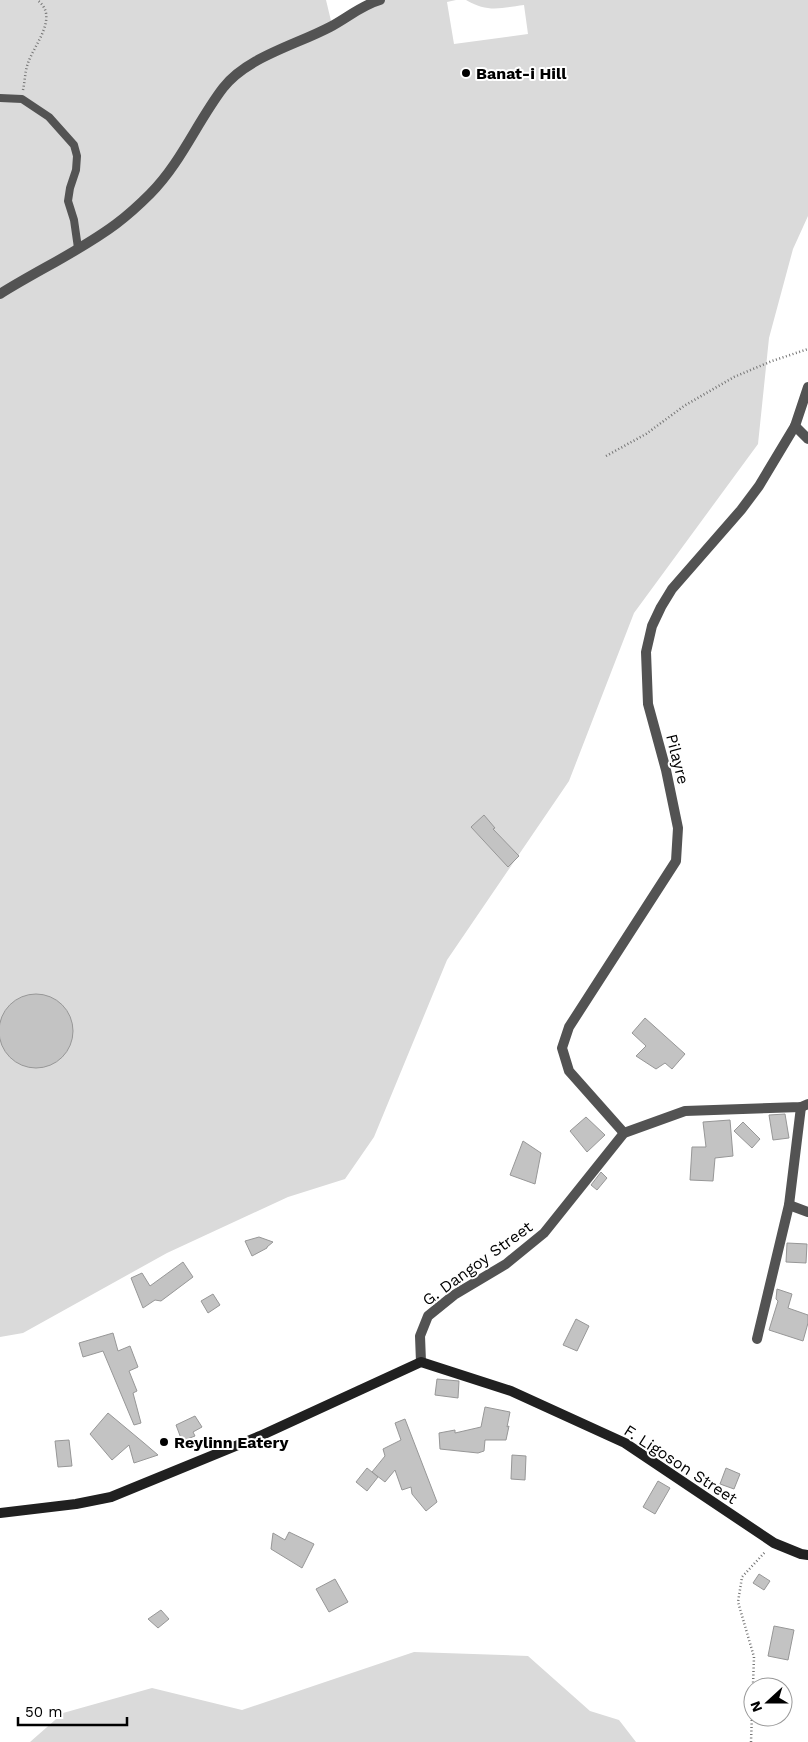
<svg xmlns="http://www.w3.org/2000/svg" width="808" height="1742" viewBox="0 0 808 1742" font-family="'Work Sans',sans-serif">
	<rect width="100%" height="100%" fill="#fff"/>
	<!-- green -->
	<g fill="#dadada">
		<path d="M0 0H326L332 25 380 0H456L447 2 454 44 528 34 524 5C501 8 488 13 466 0H808V216L793 249 769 338 758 444 634 613 569 781 447 960 374 1137 345 1179 288 1197 167 1253 23 1333 0 1337Z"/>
		<polygon points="414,1652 528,1656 590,1711 619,1720 636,1742 30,1742 63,1713 152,1688 242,1710"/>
	</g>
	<!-- building -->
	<g fill="#c3c3c3" stroke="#979797">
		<polygon points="484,815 495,828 493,829 519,856 508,867 471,827"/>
		<circle cx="36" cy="1031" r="37"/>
		<polygon points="645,1018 685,1054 672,1069 665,1063 656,1069 636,1056 646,1046 632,1033"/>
		<polygon points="785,1114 789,1138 773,1140 769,1115"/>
		<polygon points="586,1117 605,1135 587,1152 570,1131"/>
		<polygon points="730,1120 733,1156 715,1158 713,1181 690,1180 692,1147 706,1147 703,1122"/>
		<polygon points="743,1122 760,1139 752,1148 734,1131"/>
		<polygon points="523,1141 541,1153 535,1184 510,1175"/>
		<polygon points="601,1172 607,1178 597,1190 591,1185"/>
		<polygon points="259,1237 273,1242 267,1247 267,1248 252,1256 245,1241"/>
		<polygon points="787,1243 807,1244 806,1263 786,1262"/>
		<polygon points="183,1262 193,1277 161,1301 155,1300 143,1308 131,1278 142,1273 150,1286"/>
		<polygon points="777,1289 792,1294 788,1308 808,1315 808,1323 803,1341 769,1330 778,1301 776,1299"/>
		<polygon points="213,1294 220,1305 208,1313 201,1301"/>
		<polygon points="576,1319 589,1326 577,1351 563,1345"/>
		<polygon points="113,1333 118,1351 130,1346 138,1367 129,1371 137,1391 133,1393 141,1423 134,1425 103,1351 83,1357 79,1343"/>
		<polygon points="437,1379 459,1381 458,1398 435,1395"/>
		<polygon points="485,1407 510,1412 507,1427 509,1426 506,1440 485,1440 484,1451 478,1453 440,1449 439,1433 455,1430 455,1433 481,1427"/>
		<polygon points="108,1413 144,1443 158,1455 134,1463 129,1445 112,1460 90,1434"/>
		<polygon points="195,1416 202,1427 193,1432 195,1436 182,1441 176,1425"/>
		<polygon points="405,1419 437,1502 426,1511 412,1494 411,1487 402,1490 395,1470 385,1482 372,1472 385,1456 383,1449 401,1440 395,1423"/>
		<polygon points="69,1440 72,1466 58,1467 55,1441"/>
		<polygon points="512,1455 526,1456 525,1480 511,1479"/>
		<polygon points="367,1468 378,1477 367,1491 356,1482"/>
		<polygon points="726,1468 740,1474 734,1489 720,1484"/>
		<polygon points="658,1481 670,1488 655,1514 643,1507"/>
		<polygon points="289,1532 314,1544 302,1568 271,1549 273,1533 285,1540"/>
		<polygon points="759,1574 770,1581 764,1590 753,1583"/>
		<polygon points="335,1579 348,1602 329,1612 316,1589"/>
		<polygon points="161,1610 169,1619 158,1628 148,1619"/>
		<polygon points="774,1626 794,1630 788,1660 768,1656"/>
	</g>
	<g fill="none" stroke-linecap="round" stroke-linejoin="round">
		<!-- path -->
		<g stroke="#757575" stroke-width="2.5" stroke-dasharray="1 2.5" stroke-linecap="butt">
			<path d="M23 90C25 81 25 71 28 63 34 45 60 16 37 0"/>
			<polyline points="606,456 646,434 684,406 734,377 772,361 808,349"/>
			<polyline points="751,1742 754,1657 738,1602 742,1577 766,1551"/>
		</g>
		<!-- lane -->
		<polyline stroke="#535353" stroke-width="8" points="0,98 22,99 49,117 74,145 77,156 76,170 70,188 68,201 74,220 78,248"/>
		<!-- street -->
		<g stroke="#535353" stroke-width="10">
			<path d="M0 294C38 270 80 251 116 224 128 215 140 204 150 194 181 163 197 122 223 88 247 57 296 45 330 27 347 18 362 5 380 0"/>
			<polyline points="795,426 808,439"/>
			<polyline points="624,1133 569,1071 562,1048 569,1027 676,861 678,828 666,770 648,704 646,652 652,626 661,607 672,589 741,510 759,486 795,426 808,387"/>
			<polyline points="789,1205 808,1212"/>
			<polyline points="757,1339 789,1205 801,1107"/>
			<polyline points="421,1362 420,1336 428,1316 454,1295 506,1264 544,1233 624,1133 685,1111 801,1107 808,1104"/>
		</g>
		<!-- secondary -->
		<polyline stroke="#202020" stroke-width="10" points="0,1513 76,1504 111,1497 260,1436 421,1362 511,1391 625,1443 774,1543 801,1554 808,1555"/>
	</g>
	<!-- markers -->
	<g fill="#000" stroke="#fff" stroke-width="2">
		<circle cx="466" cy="73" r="5"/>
		<circle cx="164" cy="1442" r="5"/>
	</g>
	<g text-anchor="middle" stroke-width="4" stroke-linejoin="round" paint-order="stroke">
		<!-- poi labels -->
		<g font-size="16" font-weight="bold" fill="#000" stroke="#fff" text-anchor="start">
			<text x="476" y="79">Banat-i Hill</text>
			<text x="174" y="1448">Reylinn Eatery</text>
		</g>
		<!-- street labels -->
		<g font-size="16" fill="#000" stroke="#fff">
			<text transform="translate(678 759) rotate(76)" y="6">Pilayre</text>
			<text transform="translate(477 1263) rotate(-36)" y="6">G. Dangoy Street</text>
			<text transform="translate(681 1464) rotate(33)" y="6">F. Ligoson Street</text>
		</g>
	</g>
	<!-- north arrow -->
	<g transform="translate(768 1702) rotate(249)"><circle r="24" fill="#ffffff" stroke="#999999"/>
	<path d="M0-4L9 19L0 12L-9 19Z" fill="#000000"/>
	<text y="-8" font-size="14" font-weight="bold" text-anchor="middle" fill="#000000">N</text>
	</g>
	<!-- scale -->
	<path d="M18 1717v8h109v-8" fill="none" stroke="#000000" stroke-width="2.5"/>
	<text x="25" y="1717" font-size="15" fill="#000000" stroke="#ffffff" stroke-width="4" paint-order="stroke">50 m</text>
</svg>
